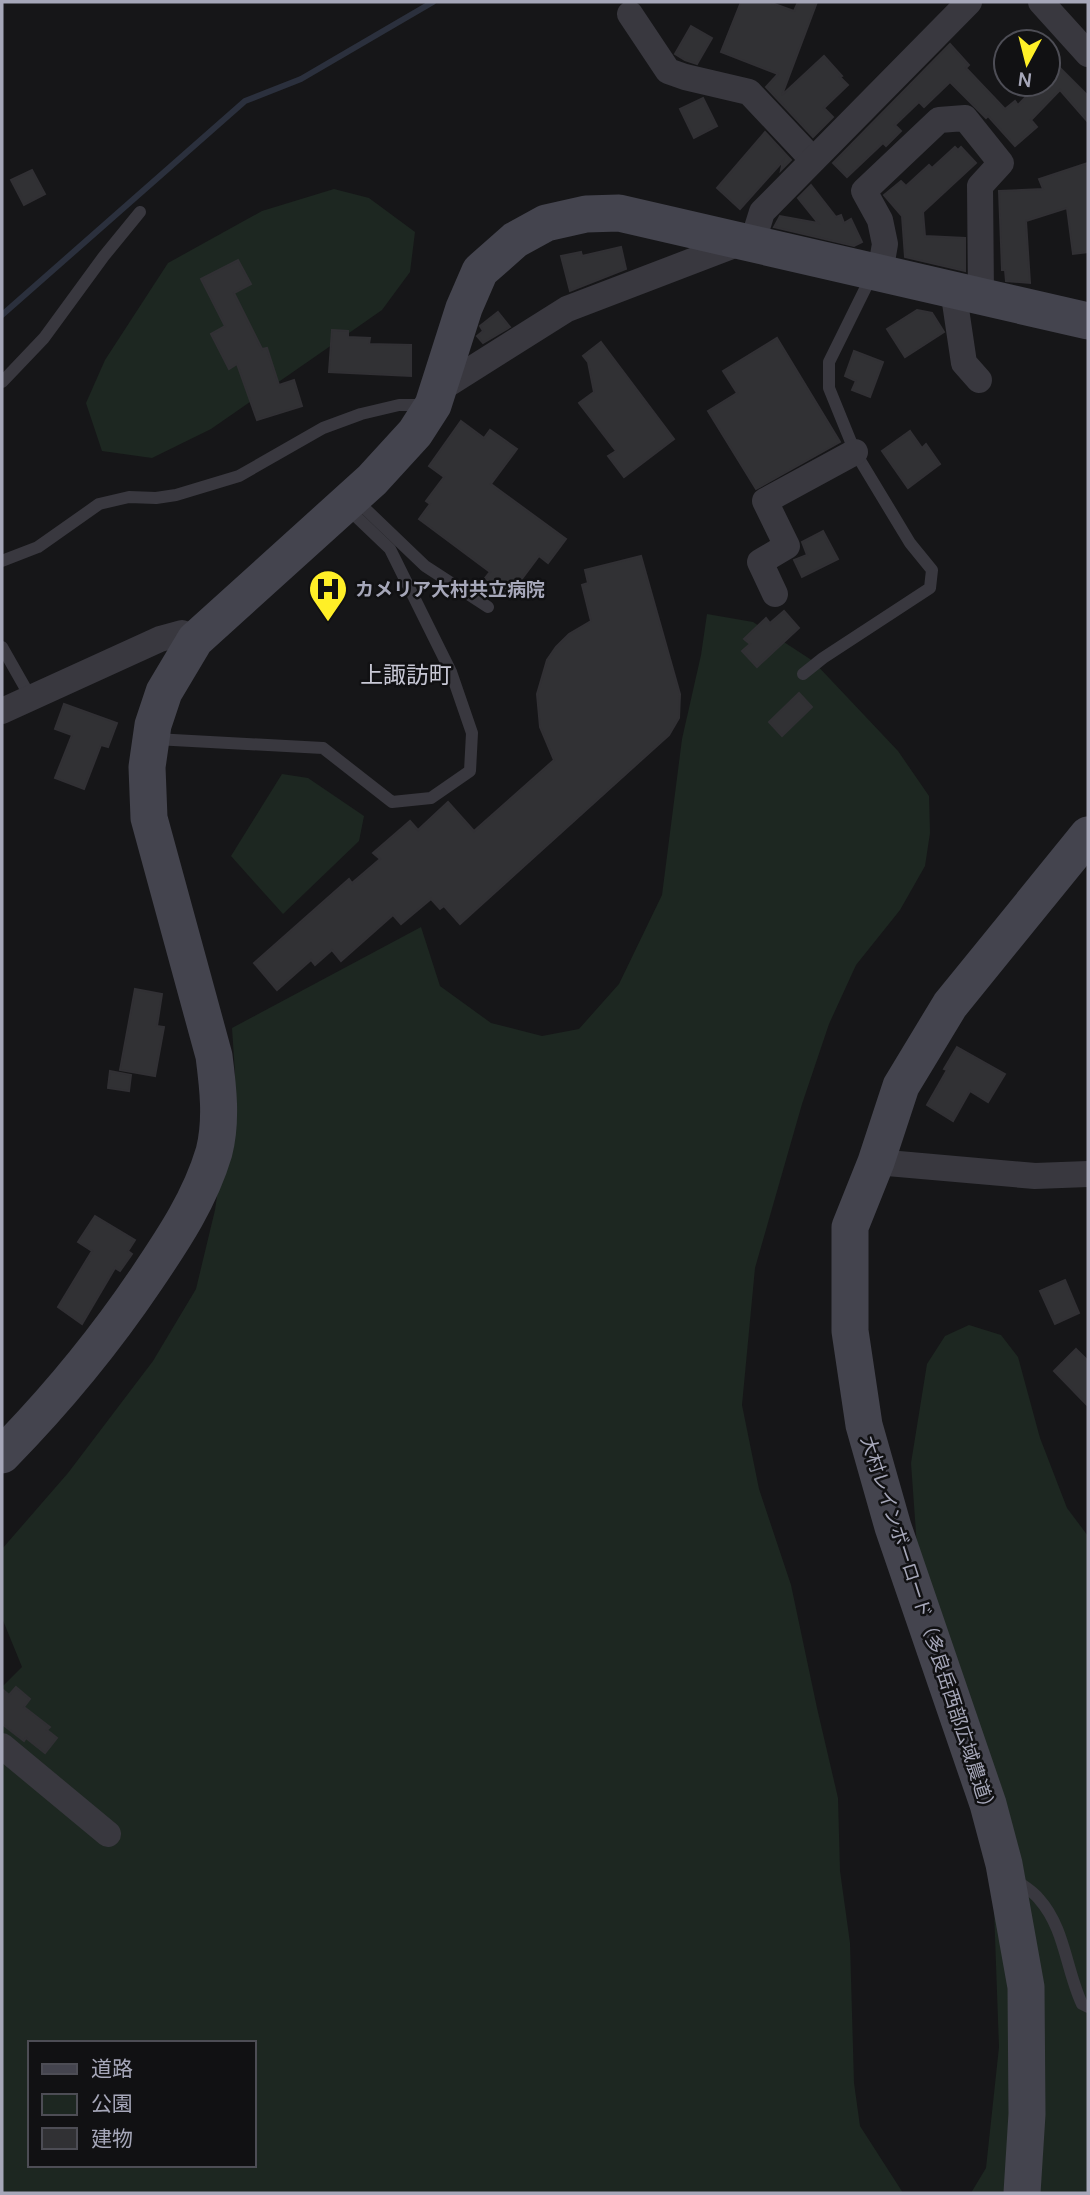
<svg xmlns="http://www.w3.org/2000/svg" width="1090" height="2195" viewBox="0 0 1090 2195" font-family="Manrope,'Noto Sans JP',sans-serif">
	<rect width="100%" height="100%" fill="#161618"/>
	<!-- green -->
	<g fill="#1d2721" fill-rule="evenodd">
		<polygon points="334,189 369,198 415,232 410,272 382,310 316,356 211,429 152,458 102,451 86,403 105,360 168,263 262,211"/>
		<path d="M707 614 753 622 813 661 898 751 929 796 930 833 925 866 900 910 856 965 829 1024 802 1104 755 1268 742 1405 759 1489 791 1585 817 1708 838 1798 840 1871 850 1943 854 2083 860 2126 903 2193H2V1687L22 1667 2 1618V1549L68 1473 153 1361 196 1289 215 1210 235 1073 232 1028 421 927 440 986 491 1023 542 1036 579 1029 619 984 662 895 682 739 701 655ZM30 2043H254V2165H30Z"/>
		<polygon points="282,774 308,778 364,816 359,841 283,914 231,856"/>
		<polygon points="969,1325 1001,1335 1018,1357 1040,1438 1067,1508 1088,1536 1088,2193 971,2193 986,2168 999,2047 993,1881 918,1561 911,1463 927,1364 945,1336"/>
	</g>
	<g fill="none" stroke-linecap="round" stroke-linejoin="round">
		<!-- stream -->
		<polyline stroke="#2b303d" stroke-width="6" points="2,315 245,101 301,79 433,2"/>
	</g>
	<!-- building -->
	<g fill="#313134" stroke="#313034" stroke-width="2">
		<polygon points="741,2 769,2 794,11 798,2 817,2 782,95 824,56 842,76 840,77 848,85 824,108 833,117 813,137 766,87 778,74 721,52"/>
		<polygon points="691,26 712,38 697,64 685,60 675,54"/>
		<polygon points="950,44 969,65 966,68 1005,109 1015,101 1018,105 1038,84 1048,84 1048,64 1052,60 1088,96 1088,122 1060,90 1031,120 1037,127 1015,146 988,116 986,118 950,82 924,107 919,102 895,125 901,131 886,146 883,143 847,177 833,163"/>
		<polygon points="703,98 717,126 694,138 680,109"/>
		<polygon points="765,132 791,160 781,170 783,161 740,209 717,188"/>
		<polygon points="955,147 958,150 961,147 976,163 923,212 925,236 965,238 965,271 905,257 902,216 884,195 901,181 906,186 929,165 932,168"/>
		<polygon points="1088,163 1088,252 1073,254 1067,208 1026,221 1030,283 1006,281 1005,270 1002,270 999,191 1043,189 1039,179"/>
		<polygon points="32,170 45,194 24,205 11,180"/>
		<polygon points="811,185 836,217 841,215 844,223 851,219 862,242 854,246 774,227 780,216 818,223 798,198"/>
		<polygon points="621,247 626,269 570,291 561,256 581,252 582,256"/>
		<polygon points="238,260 251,284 234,293 262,349 267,348 279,385 294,380 302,406 257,420 237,364 229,369 211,334 225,326 201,279"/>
		<polygon points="917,310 932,313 944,332 905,357 887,329"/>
		<polygon points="498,312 510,327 483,343 477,336 483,331 480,326"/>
		<polygon points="332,330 348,331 348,337 370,338 369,344 411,345 411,376 329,372"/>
		<polygon points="777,338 840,442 756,489 708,411 737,393 723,371"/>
		<polygon points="601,342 674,439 624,477 608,456 616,451 579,403 594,392 588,362 583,356"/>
		<polygon points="854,351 883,362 870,397 852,390 856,381 845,376"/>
		<polygon points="461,421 484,438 490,430 517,449 491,484 566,539 548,563 539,556 509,596 485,578 490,572 419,519 430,504 426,501 444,477 429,466"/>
		<polygon points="910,431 922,448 926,444 940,464 908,488 882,451"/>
		<polygon points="823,531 838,559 802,577 794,560 807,555 802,542"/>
		<polygon points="641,556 680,694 679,718 669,735 460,924 444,906 440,909 431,899 401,924 393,915 341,961 332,950 315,965 311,960 277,990 254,963 349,879 352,883 380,859 373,853 410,821 418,830 448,802 474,831 554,760 540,727 537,694 547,660 556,647 569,634 591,621 582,585 588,583 585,570"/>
		<polygon points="784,611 799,628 757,667 742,651 750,644 744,639 766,618 770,623"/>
		<polygon points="799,693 812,707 782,736 769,722"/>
		<polygon points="64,704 117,723 108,747 101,745 84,789 55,778 72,735 55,729"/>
		<polygon points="135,989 162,994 157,1026 164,1027 155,1076 120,1070"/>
		<polygon points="957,1047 1005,1074 988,1102 970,1091 953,1121 927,1105 947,1070 944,1069"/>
		<polygon points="110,1071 131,1075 129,1091 108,1088"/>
		<polygon points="95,1216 135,1240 128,1251 132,1254 120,1271 115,1268 82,1324 58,1307 92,1251 78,1242"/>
		<polygon points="1065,1280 1079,1313 1055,1324 1040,1291"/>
		<polygon points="1076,1349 1088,1361 1088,1406 1054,1371"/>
		<polygon points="16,1687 30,1699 24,1707 50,1727 47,1730 57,1738 45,1753 26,1738 24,1741 2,1724 2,1689 9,1695"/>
	</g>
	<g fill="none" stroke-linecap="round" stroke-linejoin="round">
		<!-- lane -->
		<g stroke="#39383f" stroke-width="12">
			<polyline points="2,382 44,338 104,256 140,212"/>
			<polyline points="356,500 425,566 488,607"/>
			<polyline points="2,561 38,547 99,504 129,497 156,498 176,495 239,476 323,428 361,414 399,405 427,405"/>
			<polyline points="2,647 31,698"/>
			<polyline points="803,674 823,658 930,588 932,570 910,543 855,452 829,388 829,362 872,275"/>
			<polyline points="155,739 323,748 392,802 431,798 470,771 472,733 451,672 390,549 346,507"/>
			<path d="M1014 1879C1022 1885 1033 1891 1039 1899 1065 1928 1066 1970 1082 2004L1088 2007"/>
		</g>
		<!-- street -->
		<g stroke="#39383f" stroke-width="26">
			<polyline points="1041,2 1088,54"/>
			<polyline points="630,14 668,71 685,77 749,92 813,160"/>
			<polyline points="752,244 762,212 969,2"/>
			<polyline points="880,273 885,244 880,220 864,191 939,120 965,118 1001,163 980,186 981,296"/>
			<polyline points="953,289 964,363 979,380"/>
			<polyline points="437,391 567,309 742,242"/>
			<polyline points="775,594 760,562 787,546 765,501 855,452"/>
			<polyline points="2,711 160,639 182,633 195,640"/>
			<polyline points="876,1162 1035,1176 1088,1174"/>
			<polyline points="2,1746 108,1834"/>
		</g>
		<!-- secondary -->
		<g stroke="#44444e" stroke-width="37">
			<path d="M2 1455C56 1400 104 1342 147 1278 174 1238 200 1199 214 1152 222 1121 218 1087 214 1056L149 818 147 767 153 725 164 692 195 640 372 480 415 433 433 405 464 308 480 271 515 240 546 223 586 214 619 213 1088 321"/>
			<polyline points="1022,2193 1027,2114 1026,1987 1004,1864 988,1804 893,1527 864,1425 850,1331 850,1227 876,1162 901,1086 950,1005 1088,835"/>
		</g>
	</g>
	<!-- icons -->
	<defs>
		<symbol id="hospital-pin" viewBox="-11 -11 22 30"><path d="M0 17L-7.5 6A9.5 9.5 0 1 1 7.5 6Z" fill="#ffef27" stroke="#111113"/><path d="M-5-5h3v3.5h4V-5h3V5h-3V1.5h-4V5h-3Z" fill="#111"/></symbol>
	</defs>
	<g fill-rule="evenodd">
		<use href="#hospital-pin" x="306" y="567" width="44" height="60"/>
	</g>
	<g text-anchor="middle" stroke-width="5" stroke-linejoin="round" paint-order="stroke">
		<!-- poi labels -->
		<g font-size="19" font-weight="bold" fill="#a6a7b9" stroke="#111113" text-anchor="start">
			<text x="355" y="596">カメリア大村共立病院</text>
		</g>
		<!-- street labels -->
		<g font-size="19" fill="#a6a7b9" stroke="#111113">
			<text transform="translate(929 1626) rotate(72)" y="7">大村レインボーロード（多良岳西部広域農道）</text>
		</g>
		<!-- quarter labels -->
		<g font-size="23" fill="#c8c8d5" stroke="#111113">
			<text x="406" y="683">上諏訪町</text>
		</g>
	</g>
	<!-- border -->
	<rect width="1090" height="2195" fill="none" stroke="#a6a7b9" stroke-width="7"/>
	<!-- legend -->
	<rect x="28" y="2041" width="228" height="126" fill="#111113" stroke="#4d4d55" stroke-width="2"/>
	<rect x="42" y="2064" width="35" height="10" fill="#44444e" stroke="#4d4d55" stroke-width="2"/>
	<text x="91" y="2076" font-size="21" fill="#a6a7b9">道路</text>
	<rect x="42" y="2094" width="35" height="21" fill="#1d2721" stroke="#4d4d55" stroke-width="2"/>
	<text x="91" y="2111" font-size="21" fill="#a6a7b9">公園</text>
	<rect x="42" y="2128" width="35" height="21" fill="#313134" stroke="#4d4d55" stroke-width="2"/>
	<text x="91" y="2146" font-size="21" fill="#a6a7b9">建物</text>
	<!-- north arrow -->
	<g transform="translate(1027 63) rotate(187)"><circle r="33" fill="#111113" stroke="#4d4d55" stroke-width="2"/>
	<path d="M0-5L12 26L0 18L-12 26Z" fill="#ffef27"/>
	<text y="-10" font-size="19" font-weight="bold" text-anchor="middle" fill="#a6a7b9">N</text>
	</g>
</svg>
